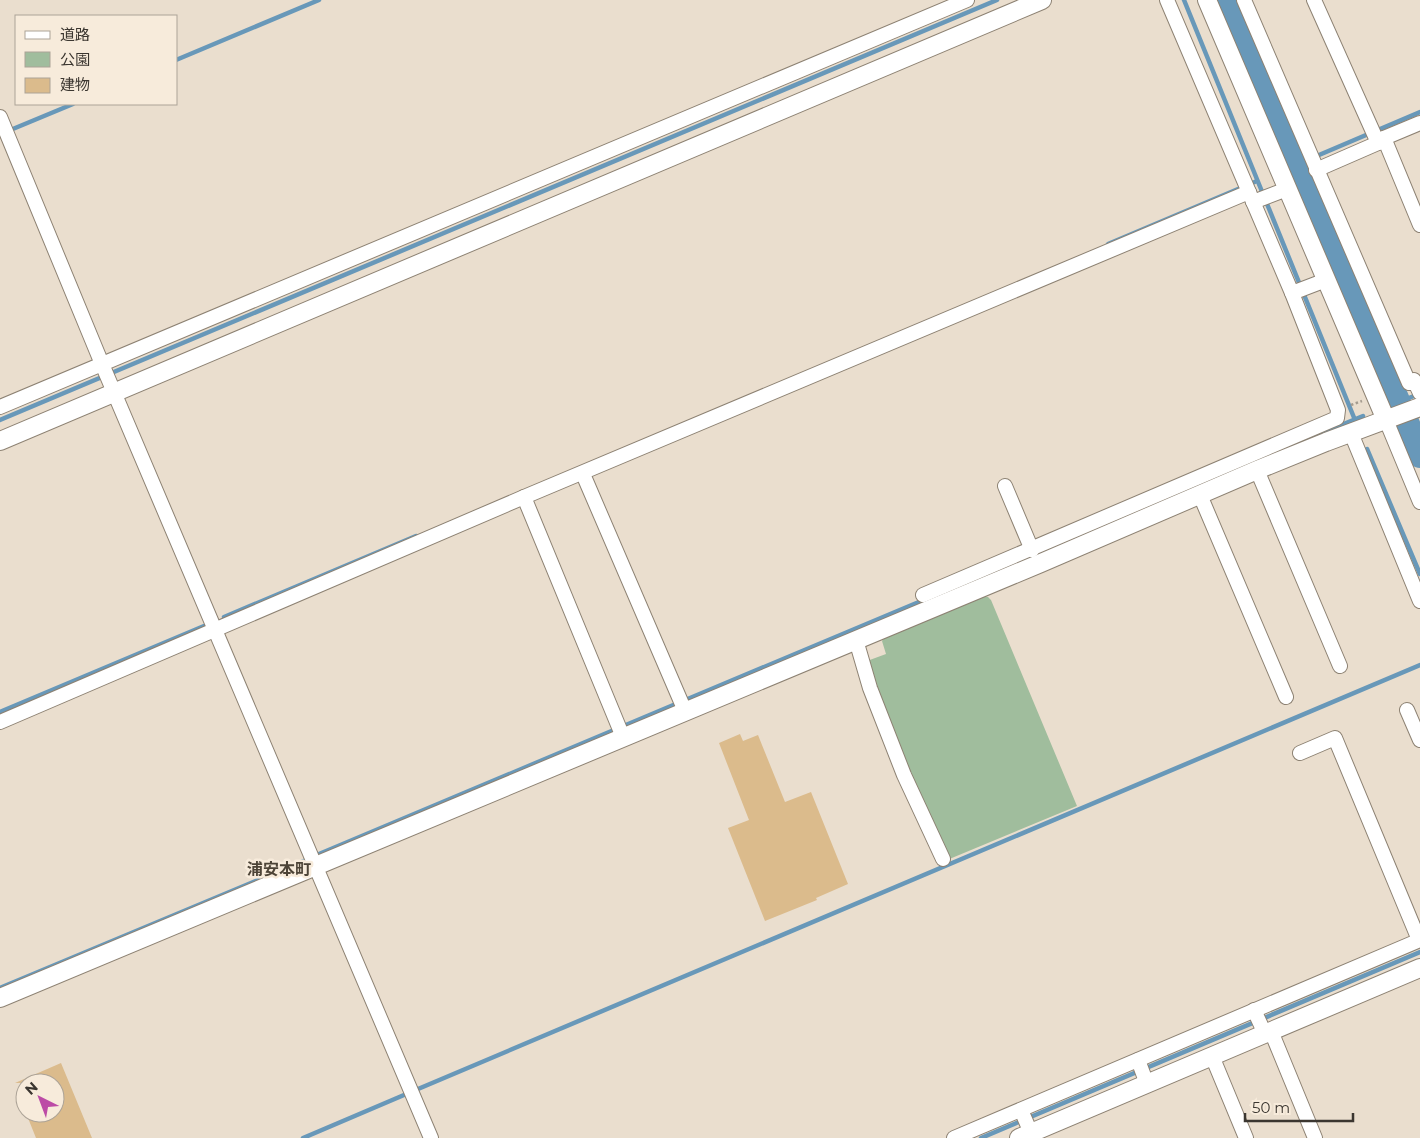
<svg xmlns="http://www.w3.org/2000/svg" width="1420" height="1138" viewBox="0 0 1420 1138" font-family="Montserrat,'Noto Sans JP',sans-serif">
	<rect width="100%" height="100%" fill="#eadece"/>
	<!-- green -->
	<polygon fill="#a0bd9d" points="982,596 988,597 991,600 1077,806 947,860 902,756 867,661 886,654 882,641 885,637"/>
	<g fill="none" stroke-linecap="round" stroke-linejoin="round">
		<!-- stream -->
		<g stroke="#6898b9" stroke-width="4.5">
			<polyline points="1184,0 1355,420"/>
			<polyline points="176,60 319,0"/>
			<polyline points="8,131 73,104"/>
			<polyline points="1319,155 1420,112"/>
			<polyline points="1296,165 1302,162"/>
			<polyline points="1108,244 1257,181"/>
			<polyline points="1391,405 1419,394"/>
			<polyline points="0,420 997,0"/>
			<polyline points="1367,449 1420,574"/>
			<polyline points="1247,464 1363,416"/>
			<polyline points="224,617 416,536"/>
			<polyline points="0,712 204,626"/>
			<polyline points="319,854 926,599"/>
			<polyline points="0,988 306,860"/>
			<polyline points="418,1089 1420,665"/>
			<polyline points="303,1138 404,1095"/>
			<polyline points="981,1138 1420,952"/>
		</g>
		<!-- river -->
		<polyline stroke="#6898b9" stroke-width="26" points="1227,0 1420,455"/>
	</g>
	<!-- building -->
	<g fill="#dbbb8c">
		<polygon points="740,734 743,741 758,735 785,802 811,792 848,884 816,898 817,900 765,921 728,828 749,820 719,743"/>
		<polygon points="61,1063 92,1138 36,1138 26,1113 55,1113 55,1083 15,1083"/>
	</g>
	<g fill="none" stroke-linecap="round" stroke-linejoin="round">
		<defs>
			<g id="minor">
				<polyline points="1244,0 1409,383 1414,380 1420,393"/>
				<polyline points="1314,0 1378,143"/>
				<polyline points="0,117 102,364 431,1138"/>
				<polyline points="1384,138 1420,225"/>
				<polyline points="1316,170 1378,143 1384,138 1420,123"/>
				<polyline points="1253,202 1287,189"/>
				<polyline points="1292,293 1326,280"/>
				<polyline points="0,407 967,0"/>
				<polyline points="1386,420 1420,502"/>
				<polyline points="1351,433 1420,601"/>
				<polyline points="1257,470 1340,666"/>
				<polyline points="583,474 685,711"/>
				<polyline points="1005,486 1032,550"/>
				<polyline points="1200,495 1286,697"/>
				<polyline points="524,497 623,737"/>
				<polyline points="923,595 1337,418 1338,410 1292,293 1167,0"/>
				<polyline points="856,640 870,688 904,775 943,859"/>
				<polyline points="1407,710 1420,740"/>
				<polyline points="0,722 524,497 1249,192"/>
				<polyline points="1300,753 1335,738 1419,940"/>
				<polyline points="1254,1010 1265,1034"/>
				<polyline points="1271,1031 1315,1138"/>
				<polyline points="1212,1056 1246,1138"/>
				<polyline points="1138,1060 1147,1084"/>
				<polyline points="1021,1110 1031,1133"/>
				<polyline points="954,1138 1420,940"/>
			</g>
			<g id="tertiary">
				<polyline points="1207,0 1386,420"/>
				<polyline points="0,441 1042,0"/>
				<polyline points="0,998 1041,563 1257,470 1326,442 1420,407"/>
				<polyline points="1019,1138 1420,968"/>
			</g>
		</defs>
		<!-- minor casing -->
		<use href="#minor" stroke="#8d8273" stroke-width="16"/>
		<!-- tertiary casing -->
		<use href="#tertiary" stroke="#8d8273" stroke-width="20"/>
		<!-- path -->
		<polyline stroke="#a49b8f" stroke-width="2.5" stroke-dasharray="2.5 2.5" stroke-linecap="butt" points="1351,405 1362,401"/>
		<!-- minor -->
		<use href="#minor" stroke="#fff" stroke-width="14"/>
		<!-- tertiary -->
		<use href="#tertiary" stroke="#fff" stroke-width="18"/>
	</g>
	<g text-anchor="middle" stroke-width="5" stroke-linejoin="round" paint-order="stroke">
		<!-- neighbourhood labels -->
		<g font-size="16" font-weight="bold" fill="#4d4437" stroke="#f7ebdb">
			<text x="279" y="875">浦安本町</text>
		</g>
	</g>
	<!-- legend -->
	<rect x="15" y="15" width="162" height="90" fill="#f7ebdb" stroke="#aca397"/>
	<rect x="25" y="31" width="25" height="8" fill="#ffffff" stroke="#aca397"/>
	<text x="60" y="40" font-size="15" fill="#3b3630">道路</text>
	<rect x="25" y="52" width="25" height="15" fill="#a0bd9d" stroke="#aca397"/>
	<text x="60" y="65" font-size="15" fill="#3b3630">公園</text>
	<rect x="25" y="78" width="25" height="15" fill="#dbbb8c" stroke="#aca397"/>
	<text x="60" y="90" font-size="15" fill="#3b3630">建物</text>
	<!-- north arrow -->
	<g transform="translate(40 1098) rotate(318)"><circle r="24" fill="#f7ebdb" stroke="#aca397"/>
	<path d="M0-4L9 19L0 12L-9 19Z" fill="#bc4ba6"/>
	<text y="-8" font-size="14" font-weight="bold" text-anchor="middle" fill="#3b3630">N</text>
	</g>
	<!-- scale -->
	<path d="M1245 1113v8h108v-8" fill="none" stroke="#3b3630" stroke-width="2.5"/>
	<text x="1252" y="1113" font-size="15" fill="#3b3630" stroke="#f7ebdb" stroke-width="4" paint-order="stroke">50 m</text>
</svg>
